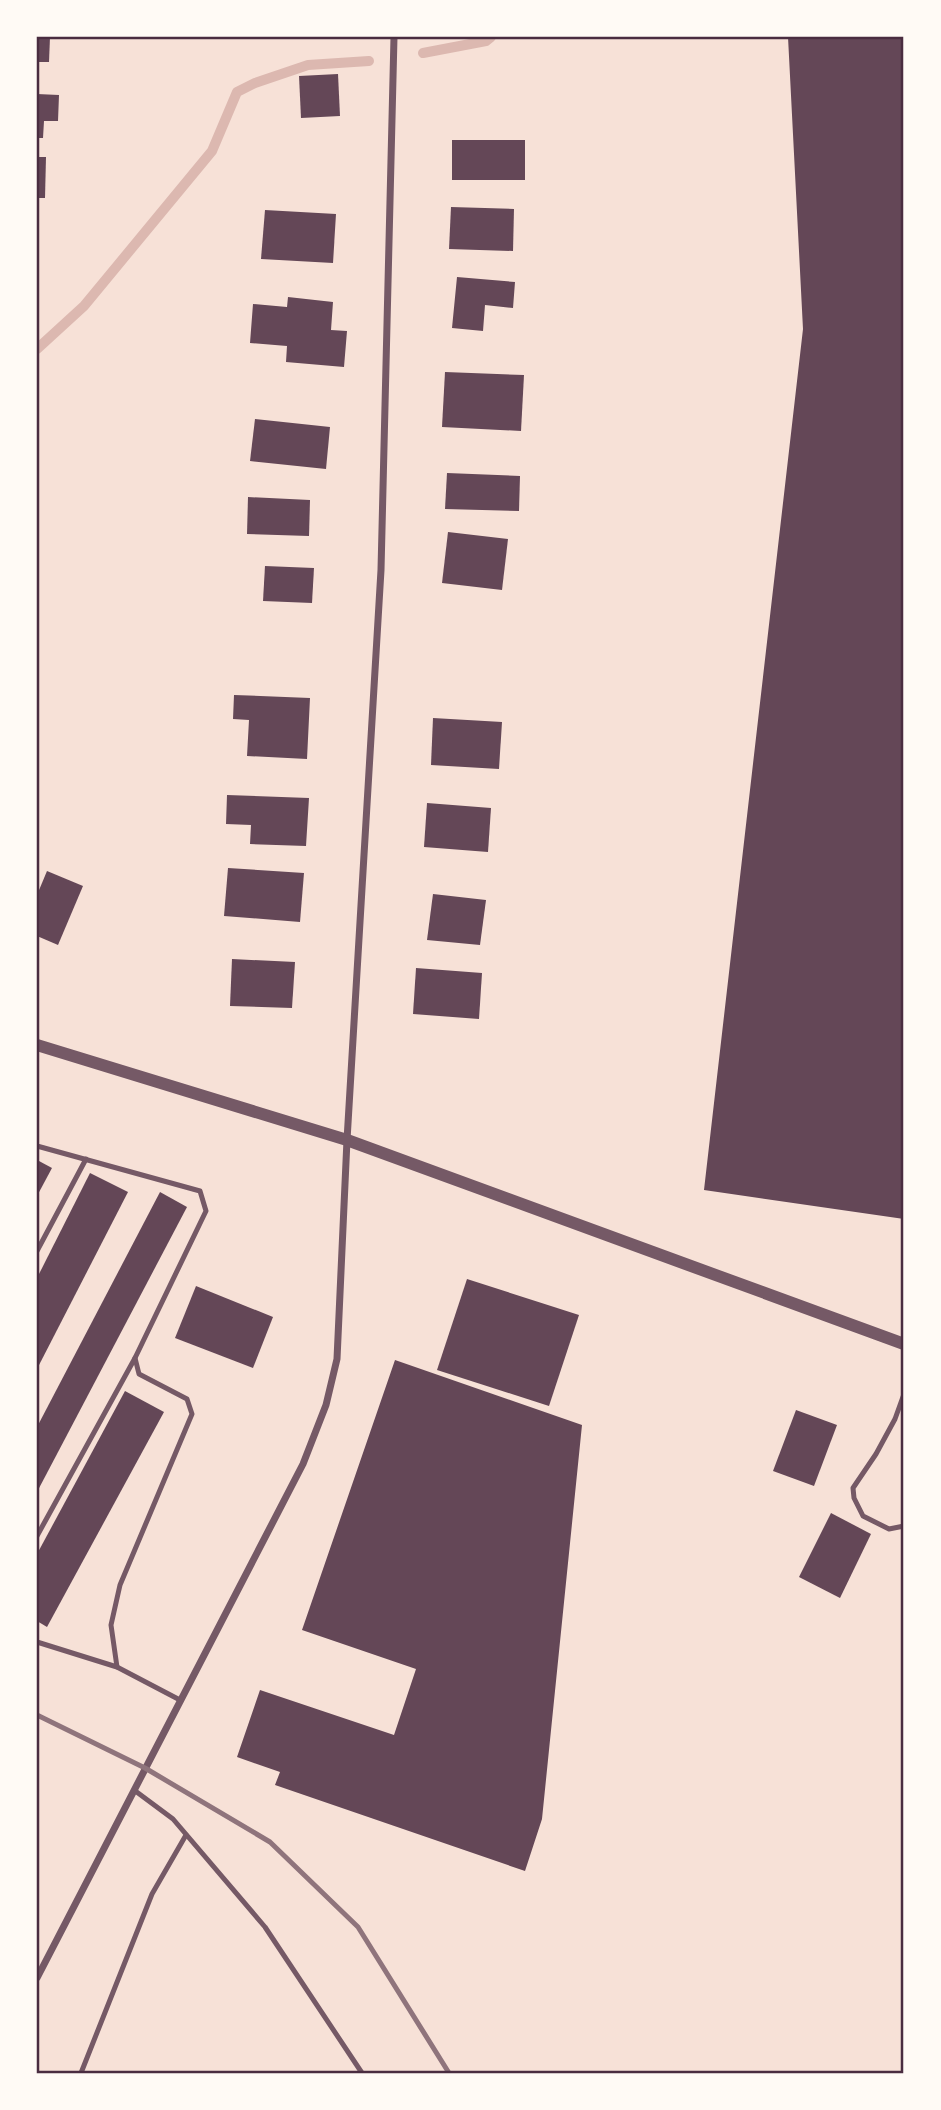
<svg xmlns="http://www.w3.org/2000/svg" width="941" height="2110" viewBox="0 0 941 2110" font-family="Rubik,sans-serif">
	<rect width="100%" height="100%" fill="#f7e1d7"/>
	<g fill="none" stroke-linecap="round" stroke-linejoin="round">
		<!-- stream -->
		<g stroke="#dcb8b0" stroke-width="10">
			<polyline points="423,53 486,41 491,37"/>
			<polyline points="37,349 84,306 212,151 237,92 255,83 308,65 369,61"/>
		</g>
	</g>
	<!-- building -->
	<g fill="#644757">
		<polygon points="37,37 50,37 49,62 37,62"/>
		<polygon points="788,37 904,37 904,1219 704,1190 803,329"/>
		<polygon points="338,74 340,116 301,118 299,76"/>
		<polygon points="37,94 59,95 58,121 44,121 43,138 37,138"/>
		<rect x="452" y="140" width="73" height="40"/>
		<polygon points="37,157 46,157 45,198 37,198"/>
		<polygon points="451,207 514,209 513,251 449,249"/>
		<polygon points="265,210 336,214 333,263 261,259"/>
		<polygon points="457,277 515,282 513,308 485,305 483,331 452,328"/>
		<polygon points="288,297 333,302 331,330 347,331 344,367 286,362 287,346 250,343 253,304 287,307"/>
		<polygon points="445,372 524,375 521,431 442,427"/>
		<polygon points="255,419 330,427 326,469 250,461"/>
		<polygon points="447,473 520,476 519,511 445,509"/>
		<polygon points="248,497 310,500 309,536 247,534"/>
		<polygon points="448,532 508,539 502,590 442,583"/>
		<polygon points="265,566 314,568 312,603 263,601"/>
		<polygon points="234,695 310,698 307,759 247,756 249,720 233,719"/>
		<polygon points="433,718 502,722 499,769 431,765"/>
		<polygon points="227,795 309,798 306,846 250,844 251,825 226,824"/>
		<polygon points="427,803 491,808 488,852 424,847"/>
		<polygon points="228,868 304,873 300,922 224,916"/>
		<polygon points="47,871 83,886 58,945 37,936 37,895"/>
		<polygon points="433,894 486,900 480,945 427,940"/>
		<polygon points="232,959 295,962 292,1008 230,1006"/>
		<polygon points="416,968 482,973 479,1019 413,1014"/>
		<polygon points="39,1161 52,1168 37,1196 37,1166"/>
		<polygon points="90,1173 128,1192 37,1369 37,1278"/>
		<polygon points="160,1192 187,1207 37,1492 37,1427"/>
		<polygon points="467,1279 579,1315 549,1406 437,1370"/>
		<polygon points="196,1286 273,1317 253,1368 175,1338"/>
		<polygon points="395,1360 582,1425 542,1819 525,1871 275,1785 280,1772 237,1757 260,1690 394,1735 416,1669 302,1630"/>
		<polygon points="125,1391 164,1412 47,1627 37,1621 37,1554"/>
		<polygon points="796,1410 837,1425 814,1486 773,1471"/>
		<polygon points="831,1513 871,1534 840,1598 799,1577"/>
	</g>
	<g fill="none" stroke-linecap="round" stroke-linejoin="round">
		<!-- service -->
		<g stroke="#755966" stroke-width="5">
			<polyline points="37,1146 200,1191 206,1211 135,1358 139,1374 187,1399 192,1414 120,1585 111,1625 117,1667"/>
			<polyline points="37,1251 86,1159"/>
			<polyline points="904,1394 895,1419 876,1454 853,1488 854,1498 863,1516 889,1529 904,1526"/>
			<polyline points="37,1536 135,1358"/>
			<polyline points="37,1642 117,1667 180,1700"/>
			<polyline points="134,1790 173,1819 265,1927 362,2073"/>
			<polyline points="81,2073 152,1894 186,1835"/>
		</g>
		<!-- minor -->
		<polyline stroke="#755966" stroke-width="7" points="37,1978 303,1464 326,1405 337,1359 347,1140 381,570 394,37"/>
		<!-- tertiary -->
		<polyline stroke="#755966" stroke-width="12" points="37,1045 347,1140 904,1344"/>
		<!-- rail -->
		<polyline stroke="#8f747c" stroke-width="5" points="37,1715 145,1768 270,1842 358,1927 449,2073"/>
	</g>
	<!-- border -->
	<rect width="941" height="2110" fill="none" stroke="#fffaf5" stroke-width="77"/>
	<rect x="38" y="38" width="864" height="2034" fill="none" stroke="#4a2c40" stroke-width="2.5"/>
</svg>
